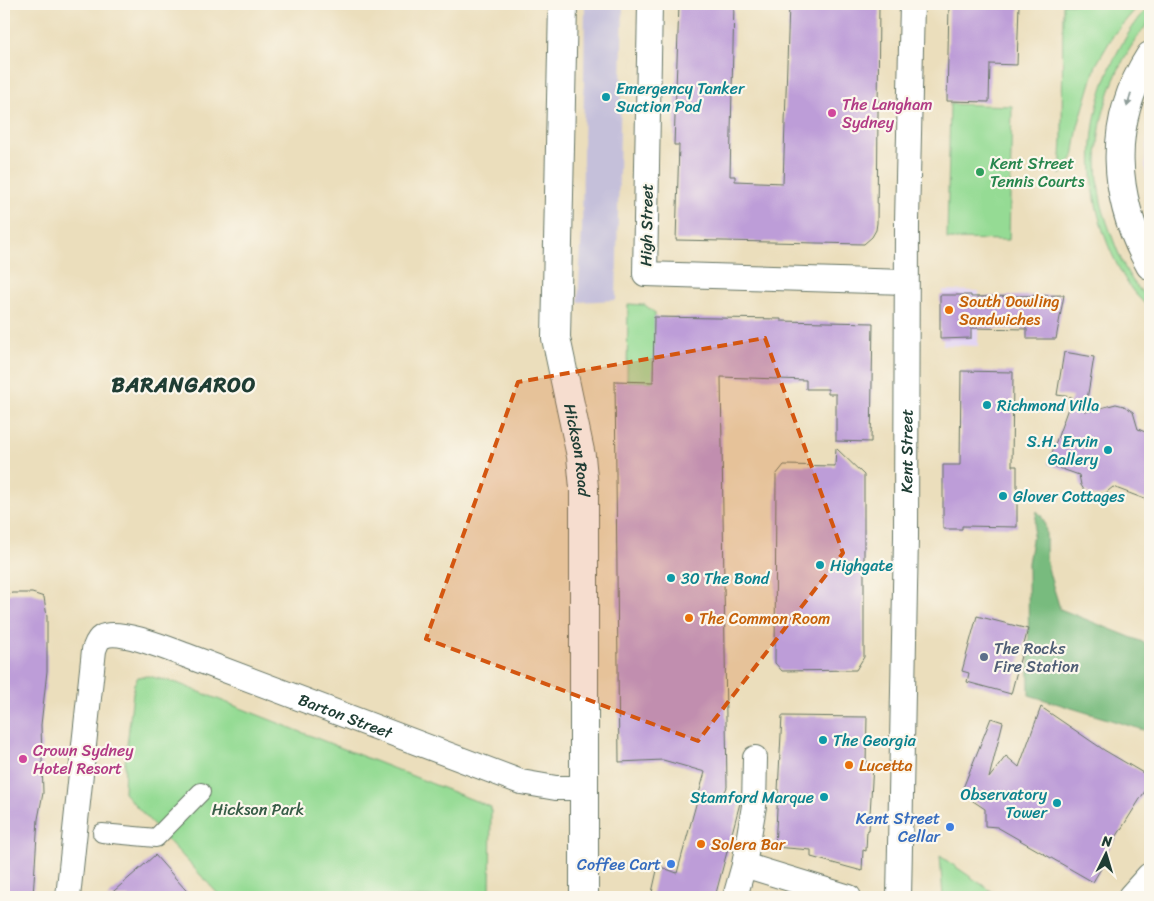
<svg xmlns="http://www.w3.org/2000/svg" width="1154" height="901" viewBox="0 0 1154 901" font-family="Sriracha,sans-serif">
	<rect width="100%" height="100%" fill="#fbf7ec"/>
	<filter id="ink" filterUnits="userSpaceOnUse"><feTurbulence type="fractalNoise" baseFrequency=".02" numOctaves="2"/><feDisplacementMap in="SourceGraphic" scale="10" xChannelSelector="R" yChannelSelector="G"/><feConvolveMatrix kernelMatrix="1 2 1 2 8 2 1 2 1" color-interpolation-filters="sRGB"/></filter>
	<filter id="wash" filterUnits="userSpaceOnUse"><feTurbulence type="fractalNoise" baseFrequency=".0096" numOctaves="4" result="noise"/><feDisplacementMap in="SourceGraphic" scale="20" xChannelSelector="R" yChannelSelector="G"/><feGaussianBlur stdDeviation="1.12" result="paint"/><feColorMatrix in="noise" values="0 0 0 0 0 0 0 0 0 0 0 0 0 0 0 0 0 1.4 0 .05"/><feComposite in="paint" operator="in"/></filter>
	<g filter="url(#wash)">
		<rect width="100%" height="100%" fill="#ebdebc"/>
		<!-- built -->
		<g fill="#e2d4f3">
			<polygon points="1150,124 1150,202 1145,170 1146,146"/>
			<polygon points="943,290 979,291 978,346 943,345"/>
		</g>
		<!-- industrial -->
		<polygon fill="#c5c0da" points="585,4 623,4 616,300 578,302 582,229"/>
		<!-- green -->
		<g fill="#95db94" stroke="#5a8c64">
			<polygon points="1063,4 1140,4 1114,34 1096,65 1078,126 1073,157 1060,175 1062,139"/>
			<path d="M1150 5V21C1110 67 1089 135 1100 196 1102 210 1108 225 1113 239 1119 255 1125 271 1135 284 1140 290 1145 296 1150 301V310C1144 302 1135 295 1130 287 1072 198 1080 84 1150 5Z"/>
			<polygon points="950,104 1012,106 1009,240 947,239"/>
			<polygon points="628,304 645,305 655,313 654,382 627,381"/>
			<polygon points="148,676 177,683 491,807 490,897 221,897 124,793 125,763 134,684 138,677"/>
			<polygon points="940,856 1000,897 943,897"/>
		</g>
		<!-- forest -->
		<path fill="#78bb7e" stroke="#4c7c59" d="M1037 511C1051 523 1044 547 1047 563 1050 579 1056 594 1060 609L1150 645V732L1029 695 1028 563Z"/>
		<g id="blocks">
			<!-- building -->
			<g fill="#bd9dd8">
				<polygon points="679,4 734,4 730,176 735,176 735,181 783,183 789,4 879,4 877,223 876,230 872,237 864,244 676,240 679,145 674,145"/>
				<polygon points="949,4 1019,4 1017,65 990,64 989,102 947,101"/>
				<polygon points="940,295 971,295 971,297 1064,295 1056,339 1027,339 1027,329 971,328 971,338 940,339"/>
				<polygon points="654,317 781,319 781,321 873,323 871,442 836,441 836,394 828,394 828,389 806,389 806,380 721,377 727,787 723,797 740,803 715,897 651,897 658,866 677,873 705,772 663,760 619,762 615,381 653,382"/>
				<polygon points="1064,352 1094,357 1085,412 1116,404 1124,406 1133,412 1138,429 1150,434 1150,501 1113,487 1103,495 1097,496 1091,495 1084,490 1081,485 1079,475 1048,464 1072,397 1057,395"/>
				<polygon points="961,371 1013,372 1012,466 1017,466 1017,527 962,526 962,529 943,529 943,465 960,465"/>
				<polygon points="836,448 864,475 864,657 856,670 782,671 775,663 776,475 784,465 835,466"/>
				<polygon points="13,593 32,593 44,597 47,617 47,671 41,725 43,793 38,819 33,897 4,897 4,595"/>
				<polygon points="977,616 1028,629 1011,694 967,682 969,673 962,671"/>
				<polygon points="1041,707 1104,750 1150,777 1150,783 1105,855 1108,857 1093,882 997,827 985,826 985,809 961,793 991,718 1003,722 989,778 1006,756 1019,767"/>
				<polygon points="782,716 867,717 866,764 873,765 869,830 867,830 866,851 863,850 862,871 811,857 811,850 775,847"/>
				<polygon points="155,855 192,897 107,897 137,871"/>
			</g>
		</g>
	</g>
	<g filter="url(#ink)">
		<use href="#blocks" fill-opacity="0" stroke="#667564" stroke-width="1"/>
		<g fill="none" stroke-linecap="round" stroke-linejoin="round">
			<defs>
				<polyline id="pedestrian" points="102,833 156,838 201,792"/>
				<g id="minor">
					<polyline points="650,4 645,274 906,282"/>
					<polyline points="744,865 754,806 755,758"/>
					<path id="s1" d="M68 897 94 650C96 645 97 640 102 637 117 628 169 649 185 655L521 782 556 788H584"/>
					<polyline points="735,897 744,865 849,897"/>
					<path id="s2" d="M899 897 906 537 907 221 912 4"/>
				</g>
				<g id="tertiary">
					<path id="s3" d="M563 4 556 338 581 456 584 488V897"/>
				</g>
				<g id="motorway">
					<path d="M1150 56C1107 122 1112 198 1150 265"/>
					<polyline points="1132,897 1150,877"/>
				</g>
			</defs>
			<!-- pedestrian casing -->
			<use href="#pedestrian" stroke="#667564" stroke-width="20"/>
			<!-- minor casing -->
			<use href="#minor" stroke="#667564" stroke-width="26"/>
			<!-- tertiary casing -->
			<use href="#tertiary" stroke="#667564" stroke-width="30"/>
			<!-- motorway casing -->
			<use href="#motorway" stroke="#667564" stroke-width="30"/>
			<!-- pedestrian -->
			<use href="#pedestrian" stroke="#fff" stroke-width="18"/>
			<!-- minor -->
			<use href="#minor" stroke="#fff" stroke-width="24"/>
			<!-- tertiary -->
			<use href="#tertiary" stroke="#fff" stroke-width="28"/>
			<!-- motorway -->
			<use href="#motorway" stroke="#fff" stroke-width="28"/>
		</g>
		<!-- one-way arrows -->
		<defs><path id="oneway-solid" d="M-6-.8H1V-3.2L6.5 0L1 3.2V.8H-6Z" transform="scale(1.25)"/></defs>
		<use fill="#8f9e9a" href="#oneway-solid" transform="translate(1129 100) rotate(106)"/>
	</g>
	<!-- marked area -->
	<path fill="#d45610" fill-opacity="0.2" stroke="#d45610" stroke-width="4" stroke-dasharray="10 6" stroke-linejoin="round" d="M765 338 843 553 698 741 426 639 518 382Z"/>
	<!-- markers -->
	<g fill="#0f9aa8" stroke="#fbf7ec" stroke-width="2">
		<circle cx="606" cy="97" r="5"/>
		<circle cx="987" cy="405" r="5"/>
		<circle cx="1108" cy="450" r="5"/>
		<circle cx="1003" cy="496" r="5"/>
		<circle cx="820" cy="565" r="5"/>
		<circle cx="671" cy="578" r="5"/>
		<circle cx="823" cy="740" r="5"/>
		<circle cx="824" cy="797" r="5"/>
		<circle cx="1057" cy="803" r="5"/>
	</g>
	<g fill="#d1479c" stroke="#fbf7ec" stroke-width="2">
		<circle cx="832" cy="113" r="5"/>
		<circle cx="23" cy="759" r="5"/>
	</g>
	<circle fill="#2e9e5b" stroke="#fbf7ec" stroke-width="2" cx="980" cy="172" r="5"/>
	<g fill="#e8710a" stroke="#fbf7ec" stroke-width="2">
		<circle cx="949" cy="310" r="5"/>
		<circle cx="689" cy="618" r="5"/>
		<circle cx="849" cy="765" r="5"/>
		<circle cx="701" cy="844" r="5"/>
	</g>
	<circle fill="#5c6f8a" stroke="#fbf7ec" stroke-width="2" cx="984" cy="657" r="5"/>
	<g fill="#3f7fe0" stroke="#fbf7ec" stroke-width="2">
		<circle cx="950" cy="827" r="5"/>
		<circle cx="671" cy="864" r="5"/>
	</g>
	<g text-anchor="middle" stroke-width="4.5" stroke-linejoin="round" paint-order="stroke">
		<!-- culture labels -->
		<g font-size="16" fill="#0d838f" stroke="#fbf7ec" text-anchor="start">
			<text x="616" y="94">Emergency Tanker<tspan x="616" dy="18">Suction Pod</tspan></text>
			<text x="997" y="411">Richmond Villa</text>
			<text x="1098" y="447" text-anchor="end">S.H. Ervin<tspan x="1098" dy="18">Gallery</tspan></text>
			<text x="1013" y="502">Glover Cottages</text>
			<text x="830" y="571">Highgate</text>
			<text x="681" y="584">30 The Bond</text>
			<text x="833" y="746">The Georgia</text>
			<text x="1047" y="800" text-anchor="end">Observatory<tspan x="1047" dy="18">Tower</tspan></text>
			<text x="814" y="803" text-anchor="end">Stamford Marque</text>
		</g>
		<!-- hotel labels -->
		<g font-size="16" fill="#b23c85" stroke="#fbf7ec" text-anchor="start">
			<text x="842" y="110">The Langham<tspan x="842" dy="18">Sydney</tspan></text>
			<text x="33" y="756">Crown Sydney<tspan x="33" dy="18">Hotel Resort</tspan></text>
		</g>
		<!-- leisure labels -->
		<g font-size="16" fill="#27864d" stroke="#fbf7ec" text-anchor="start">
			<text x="990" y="169">Kent Street<tspan x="990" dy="18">Tennis Courts</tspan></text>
		</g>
		<!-- street labels -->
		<g font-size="16" fill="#1f3d34" stroke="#fbf7ec">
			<text transform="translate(646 225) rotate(-89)" y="6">High Street</text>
			<text dy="6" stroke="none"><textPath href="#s3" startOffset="448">Hickson Road</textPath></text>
			<text dy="6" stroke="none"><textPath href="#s2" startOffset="446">Kent Street</textPath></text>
			<text dy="6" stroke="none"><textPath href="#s1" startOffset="522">Barton Street</textPath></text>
		</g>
		<!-- food labels -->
		<g font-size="16" fill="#c56008" stroke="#fbf7ec" text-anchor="start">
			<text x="959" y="307">South Dowling<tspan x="959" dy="18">Sandwiches</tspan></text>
			<text x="699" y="624">The Common Room</text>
			<text x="859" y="771">Lucetta</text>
			<text x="711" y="850">Solera Bar</text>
		</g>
		<!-- service labels -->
		<g font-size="16" fill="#4e5e75" stroke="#fbf7ec" text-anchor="start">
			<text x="994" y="654">The Rocks<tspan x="994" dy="18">Fire Station</tspan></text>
		</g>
		<!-- park labels -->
		<g font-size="16" fill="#375d47" stroke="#fbf7ec">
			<text x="258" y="815">Hickson Park</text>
		</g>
		<!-- shop labels -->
		<g font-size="16" fill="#366cbe" stroke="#fbf7ec" text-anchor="end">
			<text x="940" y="824">Kent Street<tspan x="940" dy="18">Cellar</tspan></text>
			<text x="661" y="870">Coffee Cart</text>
		</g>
		<!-- district labels -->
		<g font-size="21" font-weight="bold" letter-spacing="1" fill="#1f3d34" stroke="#fbf7ec">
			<text x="184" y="392">BARANGAROO</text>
		</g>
	</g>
	<!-- margin -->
	<rect width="1154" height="901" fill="none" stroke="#fbf7ec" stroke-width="20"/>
	<!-- north arrow -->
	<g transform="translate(1106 854) rotate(5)" stroke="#fbf7ec" stroke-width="4" paint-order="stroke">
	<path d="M0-4L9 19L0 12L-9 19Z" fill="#1f3d34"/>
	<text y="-8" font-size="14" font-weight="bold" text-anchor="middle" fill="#1f3d34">N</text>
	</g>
</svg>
